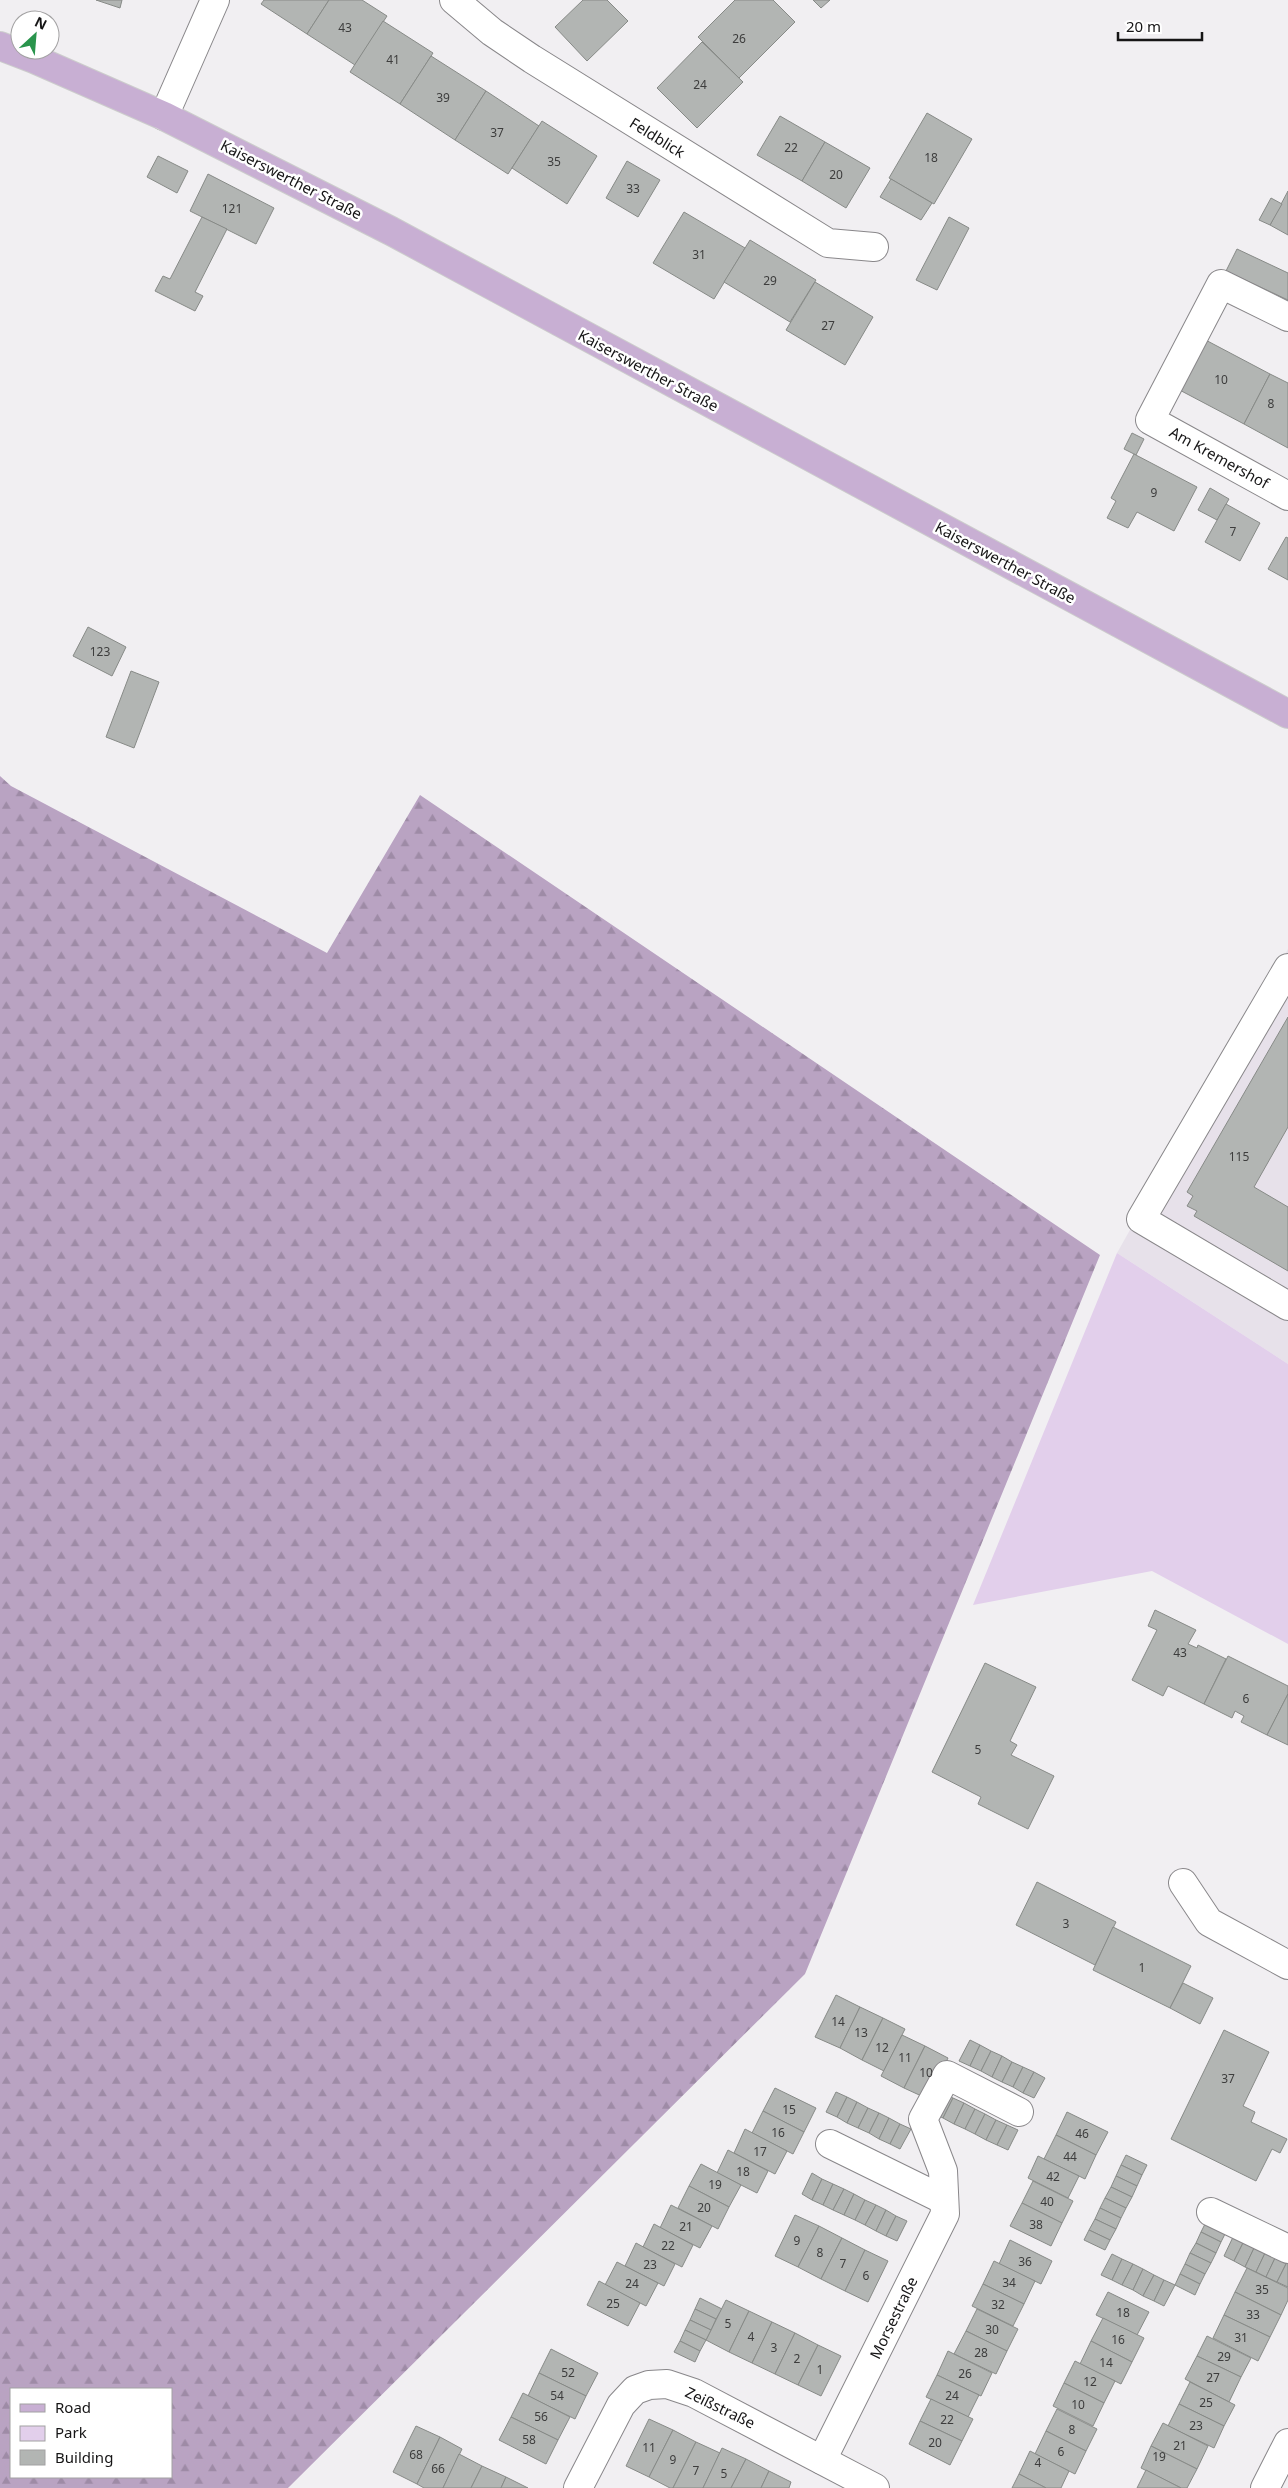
<svg xmlns="http://www.w3.org/2000/svg" width="1288" height="2488" viewBox="0 0 1288 2488" font-family="'Noto Sans',sans-serif">
	<defs>
		<pattern id="forest-firs" width="22" height="20" patternUnits="userSpaceOnUse" patternTransform="scale(1.25)"><rect width="22" height="20" fill="#b9a3c2"/><path d="M5 1l3.5 6h-7zM16 11l3.5 6h-7z" fill="#9e8ba6"/></pattern>
	</defs>
	<rect width="100%" height="100%" fill="#f1eff2"/>
	<!-- built -->
	<polygon fill="#e7e1ea" points="1288,949 1288,1364 1117,1253"/>
	<!-- forest -->
	<path fill="url(#forest-firs)" fill-rule="evenodd" d="M0 776 11 786 327 953 420 795 1100 1255 805 1974 288 2488H0ZM11 2389H171V2477H11Z"/>
	<!-- park -->
	<polygon fill="#e2cfeb" points="1117,1253 1288,1364 1288,1644 1152,1571 973,1605"/>
	<!-- building -->
	<g fill="#b2b5b3" stroke="#878a87">
		<polygon points="96,0 122,0 120,8"/>
		<polygon points="264,0 329,0 307,34 261,4"/>
		<polygon points="329,0 362,0 387,16 355,65 307,34"/>
		<polygon points="583,0 607,0 628,21 587,61 555,27"/>
		<polygon points="735,0 773,0 795,22 739,78 698,37"/>
		<polygon points="813,0 830,0 821,8"/>
		<polygon points="383,21 433,53 400,104 350,72"/>
		<polygon points="702,42 743,82 697,128 657,88"/>
		<polygon points="431,56 486,91 455,140 400,104"/>
		<polygon points="486,91 539,126 508,174 455,140"/>
		<polygon points="927,113 972,139 934,204 889,178"/>
		<polygon points="780,116 825,142 802,181 757,155"/>
		<polygon points="542,121 597,156 567,204 512,168"/>
		<polygon points="825,142 870,168 846,208 802,181"/>
		<polygon points="158,156 188,171 177,193 147,177"/>
		<polygon points="627,161 660,180 638,217 606,198"/>
		<polygon points="208,174 274,208 256,244 190,211"/>
		<polygon points="891,179 932,203 921,220 880,197"/>
		<polygon points="1288,191 1288,235 1270,225"/>
		<polygon points="1271,198 1282,204 1270,225 1259,220"/>
		<polygon points="684,212 745,248 714,299 653,263"/>
		<polygon points="202,217 227,229 195,292 203,296 195,311 155,291 163,276 170,279"/>
		<polygon points="949,217 969,228 937,290 916,280"/>
		<polygon points="750,240 816,280 790,322 724,282"/>
		<polygon points="1237,249 1288,273 1288,300 1226,271"/>
		<polygon points="815,282 873,317 845,365 786,330"/>
		<polygon points="1198,336 1270,374 1244,424 1172,386"/>
		<polygon points="1270,374 1288,383 1288,448 1244,424"/>
		<polygon points="1132,433 1144,439 1136,455 1124,449"/>
		<polygon points="1134,454 1197,487 1174,531 1137,512 1128,528 1107,518 1116,501 1111,498"/>
		<polygon points="1210,488 1229,499 1217,520 1198,510"/>
		<polygon points="1226,504 1260,523 1240,561 1205,542"/>
		<polygon points="1286,537 1288,538 1288,580 1268,569"/>
		<polygon points="88,627 126,647 112,676 73,656"/>
		<polygon points="131,671 159,682 134,748 106,737"/>
		<polygon points="1288,1017 1288,1127 1254,1187 1288,1207 1288,1271 1194,1216 1197,1211 1187,1206 1193,1196 1187,1192"/>
		<polygon points="1155,1610 1196,1630 1188,1644 1197,1648 1198,1645 1226,1659 1204,1704 1168,1686 1163,1696 1132,1680 1157,1630 1148,1626"/>
		<polygon points="1228,1656 1288,1686 1288,1694 1267,1735 1241,1722 1244,1716 1235,1711 1232,1718 1204,1704"/>
		<polygon points="985,1663 1036,1687 1010,1741 1017,1745 1011,1755 1054,1776 1028,1829 978,1804 981,1797 932,1772"/>
		<polygon points="1288,1694 1288,1745 1267,1735"/>
		<polygon points="1037,1882 1116,1922 1095,1965 1016,1925"/>
		<polygon points="1113,1927 1191,1966 1170,2008 1093,1970"/>
		<polygon points="1183,1983 1213,1998 1200,2024 1170,2008"/>
		<polygon points="836,1995 860,2007 840,2048 815,2037"/>
		<polygon points="860,2007 883,2018 862,2060 840,2048"/>
		<polygon points="883,2018 905,2029 884,2071 862,2060"/>
		<polygon points="1224,2030 1269,2052 1243,2106 1255,2112 1251,2122 1287,2139 1280,2153 1272,2149 1256,2181 1171,2139"/>
		<polygon points="902,2035 925,2046 904,2088 881,2076"/>
		<polygon points="970,2040 980,2045 970,2066 959,2061"/>
		<polygon points="980,2045 991,2051 981,2071 970,2066"/>
		<polygon points="925,2046 948,2058 928,2099 904,2088"/>
		<polygon points="991,2051 1002,2056 992,2077 981,2071"/>
		<polygon points="1002,2056 1012,2062 1002,2082 992,2077"/>
		<polygon points="1012,2062 1023,2067 1013,2087 1002,2082"/>
		<polygon points="1023,2067 1034,2072 1023,2093 1013,2087"/>
		<polygon points="1034,2072 1045,2078 1034,2098 1023,2093"/>
		<polygon points="775,2088 816,2108 804,2132 763,2111"/>
		<polygon points="836,2092 847,2097 837,2117 826,2112"/>
		<polygon points="943,2093 953,2098 943,2118 933,2113"/>
		<polygon points="847,2097 857,2102 847,2123 837,2117"/>
		<polygon points="953,2098 964,2103 954,2124 943,2118"/>
		<polygon points="857,2102 868,2108 858,2128 847,2123"/>
		<polygon points="964,2103 975,2109 965,2129 954,2124"/>
		<polygon points="868,2108 879,2113 869,2133 858,2128"/>
		<polygon points="975,2109 985,2114 975,2134 965,2129"/>
		<polygon points="763,2111 804,2132 793,2154 752,2133"/>
		<polygon points="1067,2112 1108,2132 1096,2155 1056,2135"/>
		<polygon points="879,2113 889,2118 879,2139 869,2133"/>
		<polygon points="985,2114 996,2120 986,2140 975,2134"/>
		<polygon points="889,2118 900,2124 890,2144 879,2139"/>
		<polygon points="996,2120 1007,2125 997,2145 986,2140"/>
		<polygon points="900,2124 911,2129 900,2149 890,2144"/>
		<polygon points="1007,2125 1018,2130 1008,2150 997,2145"/>
		<polygon points="745,2129 787,2151 775,2174 734,2153"/>
		<polygon points="1056,2135 1096,2155 1085,2179 1044,2159"/>
		<polygon points="728,2150 768,2171 757,2193 717,2173"/>
		<polygon points="1126,2155 1147,2165 1142,2175 1121,2165"/>
		<polygon points="1038,2156 1079,2176 1068,2198 1028,2178"/>
		<polygon points="701,2164 741,2185 729,2207 689,2186"/>
		<polygon points="1121,2165 1142,2175 1137,2186 1116,2176"/>
		<polygon points="812,2173 822,2179 812,2200 802,2194"/>
		<polygon points="1116,2176 1137,2186 1132,2197 1111,2187"/>
		<polygon points="822,2179 833,2184 823,2205 812,2200"/>
		<polygon points="1033,2181 1073,2201 1062,2223 1022,2203"/>
		<polygon points="833,2184 844,2189 833,2210 823,2205"/>
		<polygon points="689,2186 729,2207 718,2229 678,2208"/>
		<polygon points="1111,2187 1132,2197 1126,2208 1105,2198"/>
		<polygon points="844,2189 854,2194 844,2215 833,2210"/>
		<polygon points="854,2194 865,2200 855,2220 844,2215"/>
		<polygon points="1105,2198 1126,2208 1121,2218 1100,2208"/>
		<polygon points="865,2200 876,2205 865,2225 855,2220"/>
		<polygon points="1022,2203 1062,2223 1051,2246 1010,2226"/>
		<polygon points="671,2205 712,2226 700,2248 660,2228"/>
		<polygon points="876,2205 886,2210 876,2231 865,2225"/>
		<polygon points="1100,2208 1121,2218 1116,2229 1095,2219"/>
		<polygon points="886,2210 896,2216 886,2236 876,2231"/>
		<polygon points="795,2215 819,2226 798,2267 775,2256"/>
		<polygon points="896,2216 907,2221 897,2241 886,2236"/>
		<polygon points="1095,2219 1116,2229 1110,2240 1089,2230"/>
		<polygon points="1206,2222 1226,2232 1221,2242 1201,2232"/>
		<polygon points="654,2224 693,2245 682,2267 643,2247"/>
		<polygon points="819,2226 842,2238 821,2279 798,2267"/>
		<polygon points="1089,2230 1110,2240 1105,2250 1084,2240"/>
		<polygon points="1201,2232 1221,2242 1216,2253 1196,2243"/>
		<polygon points="1234,2235 1244,2241 1234,2261 1224,2256"/>
		<polygon points="842,2238 865,2250 845,2291 821,2279"/>
		<polygon points="1010,2240 1052,2261 1041,2284 999,2264"/>
		<polygon points="1244,2241 1255,2246 1245,2267 1234,2261"/>
		<polygon points="636,2243 675,2264 664,2286 625,2266"/>
		<polygon points="1196,2243 1216,2253 1211,2263 1190,2253"/>
		<polygon points="1255,2246 1266,2251 1256,2272 1245,2267"/>
		<polygon points="865,2250 888,2261 868,2302 845,2291"/>
		<polygon points="1266,2251 1276,2256 1266,2277 1256,2272"/>
		<polygon points="1190,2253 1211,2263 1205,2274 1185,2264"/>
		<polygon points="1112,2254 1122,2259 1112,2280 1101,2275"/>
		<polygon points="1276,2256 1287,2262 1277,2282 1266,2277"/>
		<polygon points="1122,2259 1133,2264 1122,2285 1112,2280"/>
		<polygon points="994,2261 1035,2281 1024,2304 983,2284"/>
		<polygon points="617,2262 658,2283 646,2306 605,2285"/>
		<polygon points="1287,2262 1288,2262 1288,2287 1277,2282"/>
		<polygon points="1133,2264 1143,2269 1133,2290 1122,2285"/>
		<polygon points="1185,2264 1205,2274 1200,2284 1180,2274"/>
		<polygon points="1247,2268 1288,2288 1288,2300 1281,2315 1235,2292"/>
		<polygon points="1143,2269 1154,2275 1143,2296 1133,2290"/>
		<polygon points="1180,2274 1200,2284 1195,2295 1175,2285"/>
		<polygon points="1154,2275 1164,2280 1154,2301 1143,2296"/>
		<polygon points="1164,2280 1175,2285 1164,2306 1154,2301"/>
		<polygon points="599,2281 640,2303 628,2326 587,2305"/>
		<polygon points="983,2284 1024,2304 1013,2326 972,2306"/>
		<polygon points="1108,2292 1149,2312 1137,2335 1096,2315"/>
		<polygon points="1235,2292 1281,2315 1270,2337 1224,2315"/>
		<polygon points="700,2298 722,2309 716,2319 695,2309"/>
		<polygon points="726,2300 749,2311 729,2352 706,2340"/>
		<polygon points="695,2309 716,2319 711,2330 690,2320"/>
		<polygon points="977,2309 1018,2329 1007,2351 966,2331"/>
		<polygon points="749,2311 772,2322 752,2363 729,2352"/>
		<polygon points="1224,2315 1270,2337 1258,2361 1213,2338"/>
		<polygon points="1103,2318 1144,2338 1132,2362 1091,2341"/>
		<polygon points="690,2320 711,2330 706,2340 685,2330"/>
		<polygon points="772,2322 795,2333 775,2374 752,2363"/>
		<polygon points="685,2330 706,2340 700,2351 680,2341"/>
		<polygon points="966,2331 1007,2351 996,2374 954,2354"/>
		<polygon points="795,2333 818,2345 798,2385 775,2374"/>
		<polygon points="1207,2336 1251,2358 1241,2377 1197,2356"/>
		<polygon points="680,2341 700,2351 695,2362 674,2352"/>
		<polygon points="1091,2341 1132,2362 1121,2384 1080,2364"/>
		<polygon points="818,2345 841,2356 821,2396 798,2385"/>
		<polygon points="551,2349 598,2373 586,2396 539,2373"/>
		<polygon points="948,2351 992,2373 981,2396 937,2375"/>
		<polygon points="1197,2356 1241,2377 1229,2402 1185,2379"/>
		<polygon points="1075,2361 1115,2381 1104,2403 1064,2383"/>
		<polygon points="539,2373 586,2396 575,2419 528,2396"/>
		<polygon points="937,2375 979,2395 968,2417 926,2397"/>
		<polygon points="1190,2382 1235,2405 1224,2426 1179,2404"/>
		<polygon points="1064,2383 1104,2403 1093,2426 1053,2406"/>
		<polygon points="523,2393 570,2417 558,2440 511,2417"/>
		<polygon points="931,2399 973,2419 962,2441 920,2421"/>
		<polygon points="1179,2404 1224,2426 1214,2448 1168,2426"/>
		<polygon points="1057,2409 1097,2429 1086,2451 1046,2431"/>
		<polygon points="511,2417 558,2440 546,2464 499,2440"/>
		<polygon points="649,2419 673,2430 649,2477 626,2466"/>
		<polygon points="920,2421 962,2441 950,2465 909,2444"/>
		<polygon points="1163,2423 1208,2446 1197,2469 1151,2446"/>
		<polygon points="416,2426 440,2437 417,2484 393,2472"/>
		<polygon points="673,2430 696,2442 673,2488 670,2488 649,2477"/>
		<polygon points="1046,2431 1086,2451 1075,2474 1035,2454"/>
		<polygon points="440,2437 462,2449 443,2488 424,2488 417,2484"/>
		<polygon points="696,2442 720,2453 703,2488 673,2488"/>
		<polygon points="1151,2446 1197,2469 1187,2488 1181,2488 1141,2468"/>
		<polygon points="722,2448 746,2459 731,2488 703,2488"/>
		<polygon points="1030,2451 1069,2471 1061,2488 1046,2488 1019,2474"/>
		<polygon points="459,2454 482,2466 471,2488 443,2488"/>
		<polygon points="746,2459 769,2471 761,2488 731,2488"/>
		<polygon points="482,2466 506,2477 501,2488 471,2488"/>
		<polygon points="1146,2470 1181,2488 1137,2488"/>
		<polygon points="769,2471 791,2482 789,2488 761,2488"/>
		<polygon points="1019,2474 1046,2488 1012,2488"/>
		<polygon points="506,2477 528,2488 501,2488"/>
	</g>
	<g fill="none" stroke-linecap="round" stroke-linejoin="round">
		<defs>
			<g id="minor">
				<polyline points="454,0 492,32 532,59 828,243 874,247"/>
				<polyline points="164,116 215,0"/>
				<polyline points="1288,317 1221,284 1150,420 1288,496"/>
				<polyline points="1288,968 1141,1219 1288,1306"/>
				<polyline points="1183,1883 1209,1922 1288,1965"/>
				<polyline points="830,2144 944,2200"/>
				<polyline points="1211,2212 1288,2249"/>
				<polyline points="822,2460 945,2214 943,2171 923,2119 947,2075 1019,2112"/>
				<polyline points="578,2488 621,2405 635,2390 649,2385 667,2384 694,2393 875,2488"/>
				<polyline points="1265,2488 1288,2443"/>
			</g>
			<polyline id="major" points="0,46 34,59 164,116 391,231 1288,714"/>
		</defs>
		<!-- minor casing -->
		<use href="#minor" stroke="#89878a" stroke-width="30"/>
		<!-- major casing -->
		<use href="#major" stroke="#ccc" stroke-width="30"/>
		<!-- minor -->
		<use href="#minor" stroke="#fff" stroke-width="28"/>
		<!-- major -->
		<use href="#major" stroke="#c8afd3" stroke-width="28"/>
	</g>
	<g text-anchor="middle" stroke-width="5" stroke-linejoin="round" paint-order="stroke">
		<!-- number labels -->
		<g font-size="12" fill="#3d3d3d">
			<text x="345" y="32">43</text>
			<text x="739" y="43">26</text>
			<text x="393" y="64">41</text>
			<text x="700" y="89">24</text>
			<text x="443" y="102">39</text>
			<text x="497" y="137">37</text>
			<text x="791" y="152">22</text>
			<text x="931" y="162">18</text>
			<text x="554" y="166">35</text>
			<text x="836" y="179">20</text>
			<text x="633" y="193">33</text>
			<text x="232" y="213">121</text>
			<text x="699" y="259">31</text>
			<text x="770" y="285">29</text>
			<text x="828" y="330">27</text>
			<text x="1221" y="384">10</text>
			<text x="1271" y="408">8</text>
			<text x="1154" y="497">9</text>
			<text x="1233" y="536">7</text>
			<text x="100" y="656">123</text>
			<text x="1239" y="1161">115</text>
			<text x="1180" y="1657">43</text>
			<text x="1246" y="1703">6</text>
			<text x="978" y="1754">5</text>
			<text x="1066" y="1928">3</text>
			<text x="1142" y="1972">1</text>
			<text x="838" y="2026">14</text>
			<text x="861" y="2037">13</text>
			<text x="882" y="2052">12</text>
			<text x="905" y="2062">11</text>
			<text x="926" y="2077">10</text>
			<text x="1228" y="2083">37</text>
			<text x="789" y="2114">15</text>
			<text x="778" y="2137">16</text>
			<text x="1082" y="2138">46</text>
			<text x="760" y="2156">17</text>
			<text x="1070" y="2161">44</text>
			<text x="743" y="2176">18</text>
			<text x="1053" y="2181">42</text>
			<text x="715" y="2189">19</text>
			<text x="1047" y="2206">40</text>
			<text x="704" y="2212">20</text>
			<text x="1036" y="2229">38</text>
			<text x="686" y="2231">21</text>
			<text x="797" y="2245">9</text>
			<text x="668" y="2250">22</text>
			<text x="820" y="2257">8</text>
			<text x="1025" y="2266">36</text>
			<text x="843" y="2268">7</text>
			<text x="650" y="2269">23</text>
			<text x="866" y="2280">6</text>
			<text x="1009" y="2287">34</text>
			<text x="632" y="2288">24</text>
			<text x="1262" y="2294">35</text>
			<text x="613" y="2308">25</text>
			<text x="998" y="2309">32</text>
			<text x="1123" y="2317">18</text>
			<text x="1253" y="2319">33</text>
			<text x="728" y="2328">5</text>
			<text x="992" y="2334">30</text>
			<text x="751" y="2341">4</text>
			<text x="1241" y="2342">31</text>
			<text x="1118" y="2344">16</text>
			<text x="774" y="2352">3</text>
			<text x="981" y="2357">28</text>
			<text x="1224" y="2361">29</text>
			<text x="797" y="2363">2</text>
			<text x="1106" y="2367">14</text>
			<text x="820" y="2374">1</text>
			<text x="568" y="2377">52</text>
			<text x="965" y="2378">26</text>
			<text x="1213" y="2382">27</text>
			<text x="1090" y="2386">12</text>
			<text x="557" y="2400">54</text>
			<text x="952" y="2400">24</text>
			<text x="1206" y="2407">25</text>
			<text x="1078" y="2409">10</text>
			<text x="541" y="2421">56</text>
			<text x="947" y="2424">22</text>
			<text x="1196" y="2430">23</text>
			<text x="1072" y="2434">8</text>
			<text x="529" y="2444">58</text>
			<text x="935" y="2447">20</text>
			<text x="1180" y="2450">21</text>
			<text x="649" y="2452">11</text>
			<text x="1061" y="2456">6</text>
			<text x="416" y="2459">68</text>
			<text x="1159" y="2461">19</text>
			<text x="673" y="2464">9</text>
			<text x="1038" y="2467">4</text>
			<text x="438" y="2473">66</text>
			<text x="696" y="2475">7</text>
			<text x="724" y="2478">5</text>
		</g>
		<!-- street labels -->
		<g font-size="15" fill="#161516" stroke="#fff">
			<text transform="translate(657 138) rotate(32)" y="5">Feldblick</text>
			<text transform="translate(291 180) rotate(27)" y="5">Kaiserswerther Straße</text>
			<text transform="translate(648 371) rotate(28)" y="5">Kaiserswerther Straße</text>
			<text transform="translate(1219 458) rotate(29)" y="5">Am Kremershof</text>
			<text transform="translate(1005 563) rotate(28)" y="5">Kaiserswerther Straße</text>
			<text transform="translate(894 2318) rotate(-64)" y="5">Morsestraße</text>
			<text transform="translate(720 2408) rotate(26)" y="5">Zeißstraße</text>
		</g>
	</g>
	<!-- legend -->
	<rect x="10" y="2388" width="162" height="90" fill="#ffffff" stroke="#a2a1a2"/>
	<rect x="20" y="2404" width="25" height="8" fill="#c8afd3" stroke="#a2a1a2"/>
	<text x="55" y="2413" font-size="15" fill="#161516">Road</text>
	<rect x="20" y="2426" width="25" height="15" fill="#e2cfeb" stroke="#a2a1a2"/>
	<text x="55" y="2438" font-size="15" fill="#161516">Park</text>
	<rect x="20" y="2450" width="25" height="15" fill="#b2b5b3" stroke="#a2a1a2"/>
	<text x="55" y="2463" font-size="15" fill="#161516">Building</text>
	<!-- north arrow -->
	<g transform="translate(35 35) rotate(26)"><circle r="24" fill="#ffffff" stroke="#a2a1a2"/>
	<path d="M0-4L9 19L0 12L-9 19Z" fill="#29944c"/>
	<text y="-8" font-size="14" font-weight="bold" text-anchor="middle" fill="#161516">N</text>
	</g>
	<!-- scale -->
	<path d="M1118 32v8h84v-8" fill="none" stroke="#161516" stroke-width="2.5"/>
	<text x="1126" y="32" font-size="15" fill="#161516" stroke="#ffffff" stroke-width="4" paint-order="stroke">20 m</text>
</svg>
